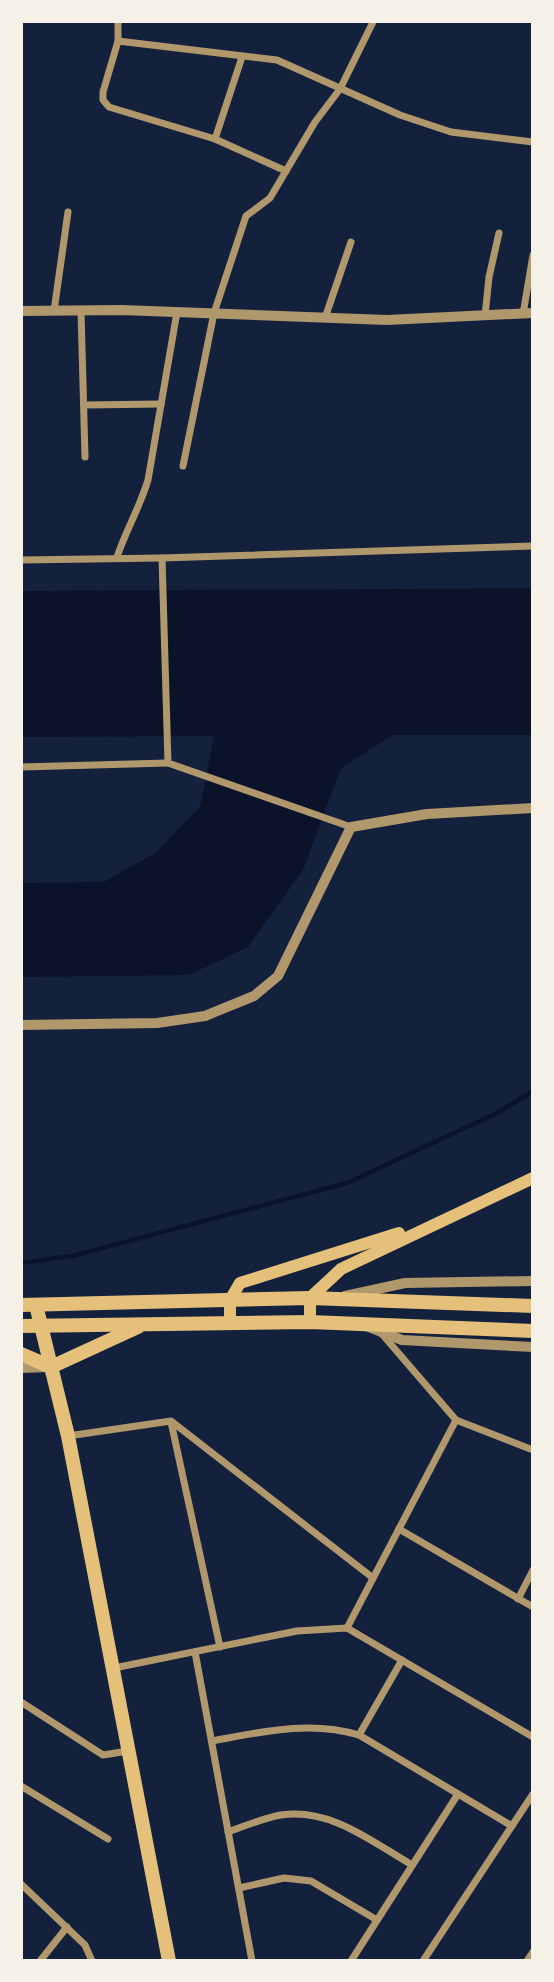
<svg xmlns="http://www.w3.org/2000/svg" width="554" height="1982" viewBox="0 0 554 1982" font-family="'PT Sans Narrow',sans-serif">
	<rect width="100%" height="100%" fill="#14213d"/>
	<!-- water -->
	<polygon fill="#0b132b" points="533,588 533,735 393,735 341,768 303,870 248,947 189,975 21,977 21,883 104,882 155,853 200,807 214,736 21,737 21,591"/>
	<g fill="none" stroke-linecap="round" stroke-linejoin="round">
		<!-- stream -->
		<polyline stroke="#0b132b" stroke-width="4.5" points="21,1263 72,1256 347,1183 497,1113 533,1091"/>
		<!-- minor -->
		<g stroke="#b1986c" stroke-width="7">
			<polyline points="118,21 118,41 103,92 103,100 109,107 215,139 286,171"/>
			<polyline points="118,41 277,60 400,115 451,132 533,142"/>
			<polyline points="215,139 242,57"/>
			<polyline points="54,311 68,212"/>
			<polyline points="81,311 85,457"/>
			<polyline points="523,314 533,255"/>
			<polyline points="485,316 489,277 499,233"/>
			<polyline points="325,318 351,242"/>
			<polyline points="84,405 161,404"/>
			<polyline points="183,466 214,313 246,216 270,198 315,122 340,89 373,22"/>
			<path d="M117 557C126 530 140 507 148 480L177 312"/>
			<polyline points="21,560 162,558"/>
			<polyline points="21,767 168,763"/>
			<polyline points="351,827 168,763 162,558 533,546"/>
			<polyline points="382,1334 456,1420 533,1450"/>
			<polyline points="171,1422 220,1647"/>
			<polyline points="68,1436 171,1421 373,1578"/>
			<polyline points="399,1529 533,1607"/>
			<polyline points="518,1599 533,1570"/>
			<polyline points="347,1628 456,1420"/>
			<polyline points="195,1652 252,1961"/>
			<polyline points="114,1668 297,1631 347,1628 533,1737"/>
			<polyline points="21,1702 103,1755 128,1751"/>
			<polyline points="359,1735 402,1660"/>
			<path d="M212 1741C261 1732 310 1720 359 1735L512 1826"/>
			<polyline points="21,1786 108,1839"/>
			<path d="M228 1832C245 1826 263 1818 281 1815 331 1808 371 1841 412 1865"/>
			<polyline points="21,1884 85,1945 92,1961"/>
			<polyline points="239,1888 284,1878 311,1881 377,1920"/>
			<polyline points="40,1961 67,1927"/>
			<polyline points="351,1961 458,1794"/>
			<polyline points="423,1961 533,1794"/>
			<polyline points="527,1961 533,1952"/>
		</g>
		<!-- tertiary -->
		<g stroke="#b1986c" stroke-width="10">
			<polyline points="21,311 121,310 387,320 533,313"/>
			<polyline points="21,1025 157,1023 205,1016 254,996 278,976 351,827 427,814 533,808"/>
			<polyline points="345,1296 405,1283 533,1281"/>
			<polyline points="364,1325 402,1340 533,1347"/>
			<polyline points="21,1368 48,1367"/>
		</g>
		<!-- secondary -->
		<g stroke="#e5c07b" stroke-width="12">
			<polyline points="310,1322 310,1298 341,1269 533,1178"/>
			<polyline points="230,1323 230,1300 240,1283 399,1233"/>
		</g>
		<!-- trunk -->
		<g stroke="#e5c07b" stroke-width="14">
			<polyline points="21,1305 310,1298 533,1306"/>
			<polyline points="36,1305 68,1436 169,1961"/>
			<polyline points="21,1326 310,1322 533,1331"/>
			<polyline points="21,1354 51,1367 138,1327"/>
		</g>
	</g>
	<!-- border -->
	<rect width="554" height="1982" fill="none" stroke="#f6f1e7" stroke-width="46"/>
</svg>
